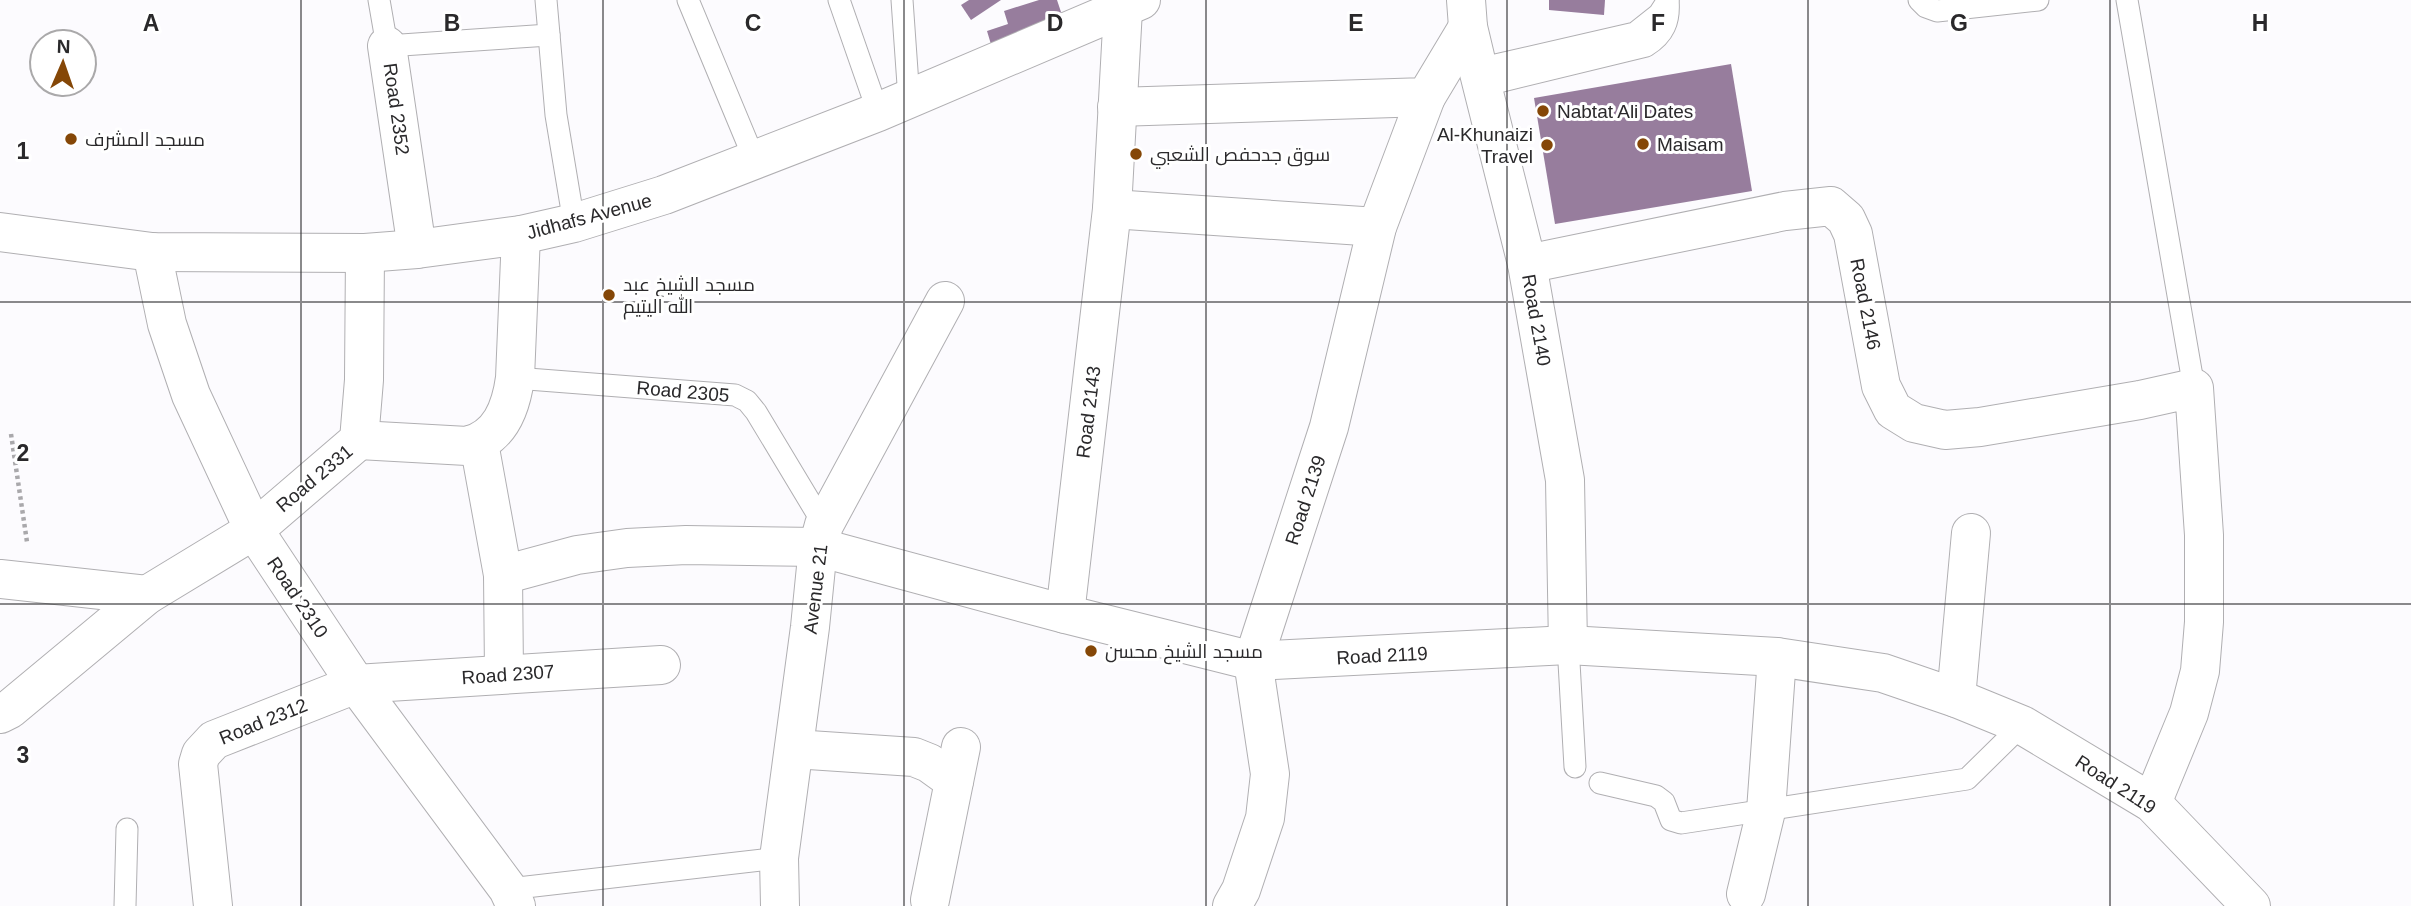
<svg xmlns="http://www.w3.org/2000/svg" width="2411" height="906" viewBox="0 0 2411 906" font-family="Helvetica,Cairo,sans-serif">
	<rect width="100%" height="100%" fill="#fcfbfe"/>
	<!-- building -->
	<g fill="#977d9d">
		<polygon points="969,0 1001,0 971,20 961,5"/>
		<polygon points="1039,0 1057,0 1066,27 993,51 987,31 1008,24 1004,11"/>
		<polygon points="1549,0 1605,0 1604,15 1549,10"/>
		<polygon points="1731,64 1752,191 1555,224 1534,98"/>
	</g>
	<g fill="none" stroke-linecap="round" stroke-linejoin="round">
		<defs>
			<g id="lane">
				<polyline points="379,0 387,46 549,35"/>
				<polyline points="546,0 556,115 574,223"/>
				<polyline points="688,0 755,161"/>
				<polyline points="839,0 878,112"/>
				<polyline points="902,0 909,99"/>
				<polyline points="1919,0 1926,7 1937,11 2038,0"/>
				<polyline points="2127,0 2194,388"/>
				<polyline points="1478,69 1635,33 1659,14 1668,0"/>
				<path d="M1482 86 1646 46C1664 35 1670 21 1668 0"/>
				<polyline points="515,378 735,395 747,401 756,412 824,525"/>
				<polyline points="1568,645 1575,767"/>
				<polyline points="1600,783 1656,796 1664,802 1671,820 1681,823 1967,779 2022,725"/>
				<polyline points="508,889 779,858"/>
				<polyline points="125,906 127,829"/>
			</g>
			<g id="street">
				<polyline points="1466,0 1468,27 1478,69 1527,264 1565,480 1568,645"/>
				<polyline points="387,46 417,249"/>
				<polyline points="1117,107 1426,97 1468,27"/>
				<polyline points="1112,209 1377,227"/>
				<polyline points="152,252 167,324 191,395 254,530 356,684 508,889 516,906"/>
				<polyline points="1527,264 1785,211 1831,206 1846,219 1853,234 1881,386 1893,410 1914,423 1945,430 1980,427 2140,400 2194,388 2204,535 2204,622 2200,671 2189,713 2152,803"/>
				<path d="M359 440 467 446C500 438 511 408 515 378L521 235"/>
				<polyline points="479,443 503,575 504,673"/>
				<polyline points="503,575 577,555 627,548 686,545 818,547 1065,614 1253,661 1568,645 1777,657 1883,673 1956,698 2022,725 2152,803 2251,906"/>
				<polyline points="0,579 147,595"/>
				<polyline points="1065,614 1112,209 1123,9"/>
				<polyline points="1956,698 1971,533"/>
				<polyline points="0,714 10,709 147,595 254,530 359,440 364,380 365,253"/>
				<polyline points="794,749 914,757 929,763 954,781"/>
				<polyline points="1746,894 1766,811 1777,657"/>
				<polyline points="930,900 961,747"/>
				<polyline points="213,906 198,764 201,754 214,740 356,684 661,665"/>
				<polyline points="780,906 779,858 810,627 818,547 824,525 945,301"/>
				<polyline points="1232,906 1241,890 1265,818 1270,774 1253,661 1329,427 1377,227 1426,97"/>
			</g>
			<polyline id="secondary" points="0,232 152,252 365,253 417,249 521,235 574,223 664,195 878,112 1141,0"/>
		</defs>
		<!-- lane casing -->
		<use href="#lane" stroke="#b0afb2" stroke-width="23"/>
		<!-- street casing -->
		<use href="#street" stroke="#b0afb2" stroke-width="40"/>
		<!-- secondary casing -->
		<use href="#secondary" stroke="#b0afb2" stroke-width="40"/>
		<!-- path -->
		<polyline stroke="#a9a8ab" stroke-width="4.5" stroke-dasharray="3.5 3.5" stroke-linecap="butt" points="11,434 27,542"/>
		<!-- lane -->
		<use href="#lane" stroke="#fff" stroke-width="21"/>
		<!-- street -->
		<use href="#street" stroke="#fff" stroke-width="38"/>
		<!-- secondary -->
		<use href="#secondary" stroke="#fff" stroke-width="38"/>
	</g>
	<!-- grid -->
	<path fill="none" stroke="#2a292b" stroke-width="2" stroke-opacity="0.55" d="M301 0V906M603 0V906M904 0V906M1206 0V906M1507 0V906M1808 0V906M2110 0V906M0 302H2411M0 604H2411"/>
	<!-- markers -->
	<g fill="#854707" stroke="#fff" stroke-width="2.5">
		<circle cx="1543" cy="111" r="7"/>
		<circle cx="71" cy="139" r="7"/>
		<circle cx="1643" cy="144" r="7"/>
		<circle cx="1547" cy="145" r="7"/>
		<circle cx="1136" cy="154" r="7"/>
		<circle cx="609" cy="295" r="7"/>
		<circle cx="1091" cy="651" r="7"/>
	</g>
	<g text-anchor="middle" stroke-width="6" stroke-linejoin="round" paint-order="stroke">
		<!-- street labels -->
		<g font-size="19" fill="#2a292b" stroke="#fff">
			<text transform="translate(397 109) rotate(82)" y="7">Road 2352</text>
			<text transform="translate(589 216) rotate(-15)" y="7">Jidhafs Avenue</text>
			<text transform="translate(1866 304) rotate(79)" y="7">Road 2146</text>
			<text transform="translate(1537 320) rotate(80)" y="7">Road 2140</text>
			<text transform="translate(683 391) rotate(5)" y="7">Road 2305</text>
			<text transform="translate(1088 412) rotate(-83)" y="7">Road 2143</text>
			<text transform="translate(314 478) rotate(-40)" y="7">Road 2331</text>
			<text transform="translate(1305 500) rotate(-72)" y="7">Road 2139</text>
			<text transform="translate(815 589) rotate(-83)" y="7">Avenue 21</text>
			<text transform="translate(298 597) rotate(56)" y="7">Road 2310</text>
			<text transform="translate(1382 655) rotate(-3)" y="7">Road 2119</text>
			<text transform="translate(508 674) rotate(-4)" y="7">Road 2307</text>
			<text transform="translate(263 721) rotate(-22)" y="7">Road 2312</text>
			<text transform="translate(2116 784) rotate(33)" y="7">Road 2119</text>
		</g>
		<!-- poi labels -->
		<g font-size="19" fill="#2a292b" stroke="#fff" text-anchor="start">
			<text x="1557" y="118">Nabtat Ali Dates</text>
			<text x="1533" y="141" text-anchor="end">Al-Khunaizi<tspan x="1533" dy="22">Travel</tspan></text>
			<text x="85" y="146">مسجد المشرف</text>
			<text x="1657" y="151">Maisam</text>
			<text x="1150" y="161">سوق جدحفص الشعبي</text>
			<text x="623" y="291">مسجد الشيخ عبد<tspan x="623" dy="22">الله اليتيم</tspan></text>
			<text x="1105" y="658">مسجد الشيخ محسن</text>
		</g>
	</g>
	<g font-size="23" text-anchor="middle" font-weight="bold" fill="#2a292b" stroke="#fff" stroke-width="6" stroke-linejoin="round" paint-order="stroke">
		<text x="151" y="31">A</text>
		<text x="452" y="31">B</text>
		<text x="753" y="31">C</text>
		<text x="1055" y="31">D</text>
		<text x="1356" y="31">E</text>
		<text x="1658" y="31">F</text>
		<text x="1959" y="31">G</text>
		<text x="2260" y="31">H</text>
		<text x="23" y="159">1</text>
		<text x="23" y="461">2</text>
		<text x="23" y="763">3</text>
	</g>
	<!-- north arrow -->
	<g transform="translate(63 63) rotate(2)"><circle r="33" fill="#ffffff" stroke="#aaa9aa" stroke-width="2"/>
	<path d="M0-5L12 26L0 18L-12 26Z" fill="#854707"/>
	<text y="-10" font-size="19" font-weight="bold" text-anchor="middle" fill="#2a292b">N</text>
	</g>
</svg>
